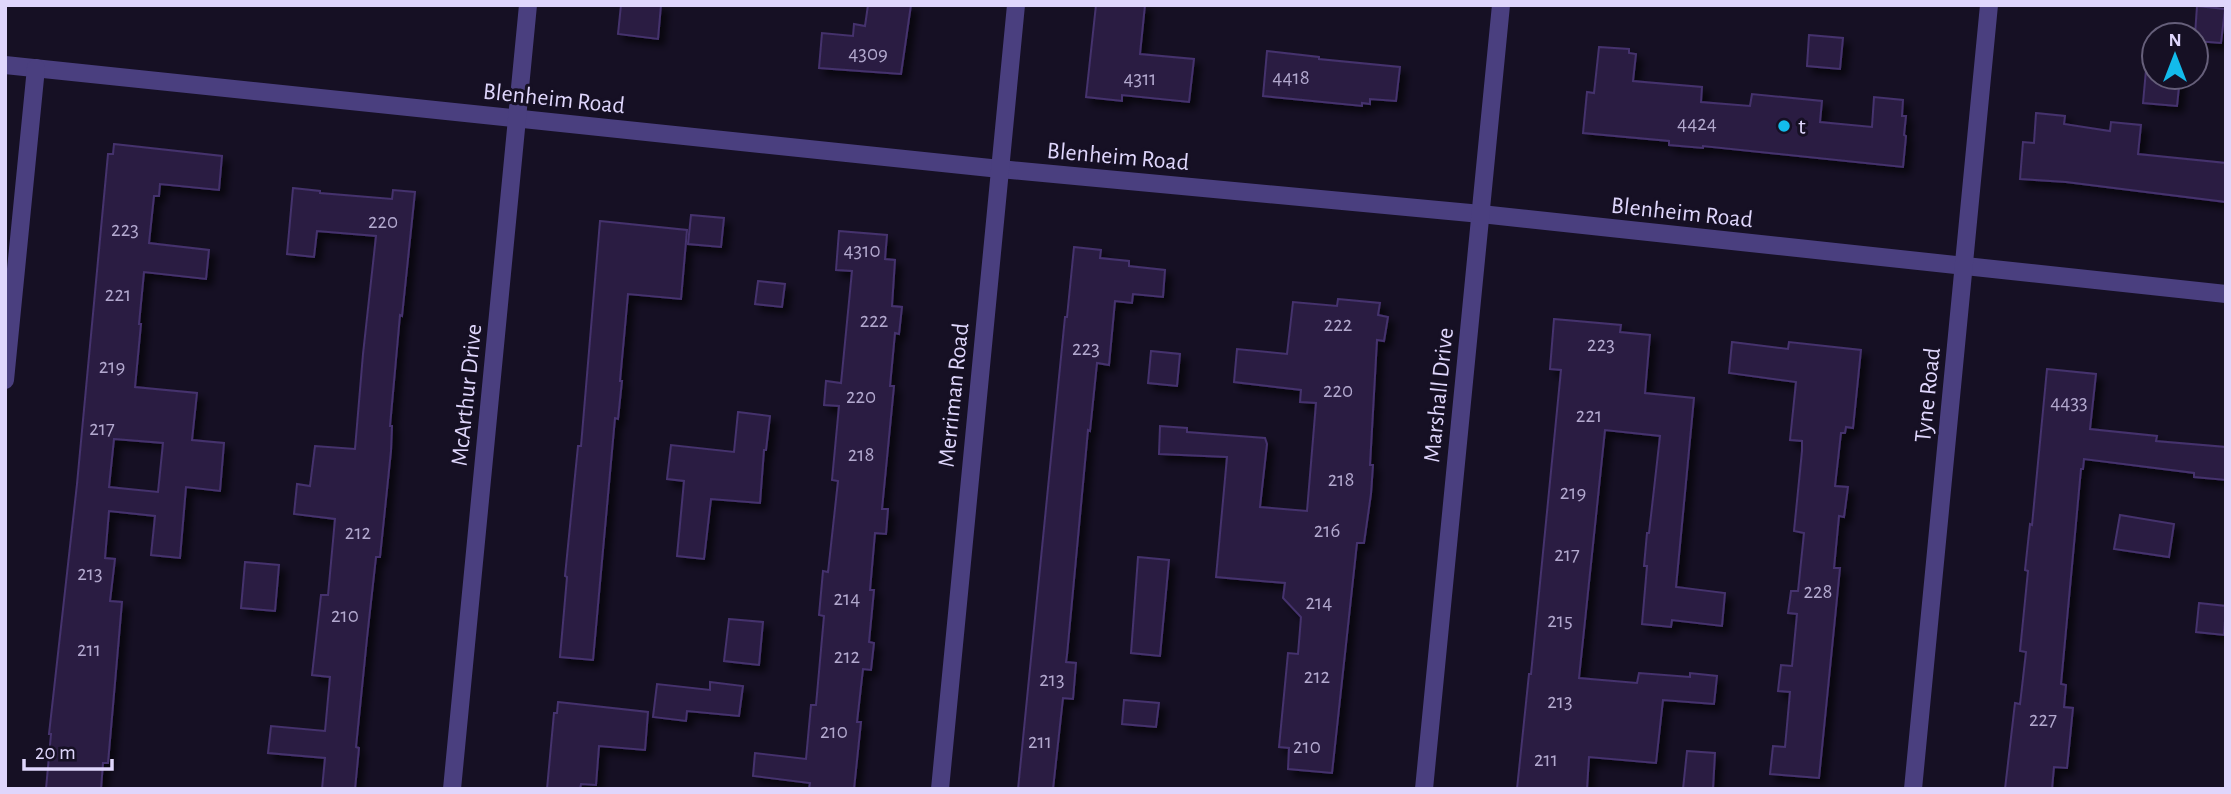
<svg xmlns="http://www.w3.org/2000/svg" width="2231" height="794" viewBox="0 0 2231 794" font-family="'Alegreya Sans',sans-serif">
	<defs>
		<filter id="shadow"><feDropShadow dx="6" dy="6" stdDeviation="3.5" flood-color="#0009"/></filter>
	</defs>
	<rect width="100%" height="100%" fill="#161024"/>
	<!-- building -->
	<g fill="#2a1e43" stroke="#45326d" stroke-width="2" fill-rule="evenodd" filter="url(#shadow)">
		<polygon points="621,5 661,5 658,39 618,34"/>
		<polygon points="868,5 911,5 901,74 819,68 822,33 853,36 854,24 865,26"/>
		<polygon points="1096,5 1145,5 1140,54 1194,59 1189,102 1122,95 1122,101 1086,97"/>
		<polygon points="2197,6 2225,9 2221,43 2196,41 2195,35"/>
		<polygon points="1809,35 1843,38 1840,69 1807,66"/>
		<polygon points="1599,47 1629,49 1629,53 1636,54 1633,81 1702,87 1701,102 1750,106 1752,94 1822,101 1820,122 1872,127 1874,97 1903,100 1902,116 1906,116 1904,135 1906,136 1903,167 1703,146 1703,148 1669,145 1669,141 1583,133 1587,92 1594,93"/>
		<polygon points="1267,51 1319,57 1319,59 1400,67 1396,101 1370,99 1370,104 1362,103 1362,106 1263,96"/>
		<polygon points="2147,59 2154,60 2154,77 2180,77 2177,106 2143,103"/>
		<polygon points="2036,113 2065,116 2064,124 2110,131 2111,122 2141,125 2138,154 2226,163 2226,202 2066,182 2020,179 2023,142 2034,143"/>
		<path d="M114 144 222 156 219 190 160 184 159 196H154L149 243 209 250 206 279 144 272 139 324H141L135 387 197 393 192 440 224 443 220 491 186 487 180 558 151 555 155 516 109 511 105 558 115 559 110 601 122 602 108 763H103L101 789H46L51 734H49L77 484 108 154H113ZM114 439 163 443 158 492 109 487Z"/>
		<polygon points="293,188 320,191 320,193 392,199 393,190 415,192 402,316 400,315 390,426 392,426 391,451 380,557 376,557 367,638 356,747 359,748 355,789 322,789 325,758 268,753 271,726 325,731 330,677 312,675 321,595 328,595 335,519 294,514 297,484 310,486 315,446 355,449 363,354 376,236 317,231 314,257 287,254"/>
		<polygon points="691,215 724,218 721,247 688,244"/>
		<polygon points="600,221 687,230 681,299 628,294 620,381 622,381 618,419 615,418 593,660 560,657 567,577 565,576 578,446 581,446"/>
		<polygon points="839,231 887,235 885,259 895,260 892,306 902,307 899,334 895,333 890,386 894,386 882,509 888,509 886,534 875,533 870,590 874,590 869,642 874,643 871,670 863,669 857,722 861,722 854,789 809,789 810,783 753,776 755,753 806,759 811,705 816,705 824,616 819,615 823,571 828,572 838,481 832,480 839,406 824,405 826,381 841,383 852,271 836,270"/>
		<polygon points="1074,247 1101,250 1100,258 1129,261 1129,266 1165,270 1163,297 1133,294 1132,303 1115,301 1109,365 1097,363 1090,431 1088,430 1067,655 1066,662 1076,663 1073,699 1063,698 1053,789 1018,789 1065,317 1067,317"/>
		<polygon points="758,281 785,284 782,307 755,304"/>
		<polygon points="1338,299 1380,303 1378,315 1388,317 1384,341 1377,340 1370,465 1373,465 1371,494 1364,543 1357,543 1332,773 1288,769 1289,748 1279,747 1288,653 1298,654 1301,617 1283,598 1285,583 1216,577 1227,457 1159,454 1160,426 1187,428 1187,432 1265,438 1267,444 1260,507 1307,511 1316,403 1300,402 1301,390 1234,382 1237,349 1287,354 1293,302 1337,306"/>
		<polygon points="1554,319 1621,325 1620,332 1650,335 1645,393 1694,398 1676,587 1725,593 1722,626 1672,620 1671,627 1642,624 1647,566 1644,566 1647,533 1649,533 1660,436 1605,430 1579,678 1637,683 1639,673 1690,677 1690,673 1717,676 1714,704 1663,700 1656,763 1589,757 1587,789 1517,789 1529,674 1531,674 1561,370 1550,369"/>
		<polygon points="1732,342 1788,349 1789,342 1861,350 1853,428 1846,427 1845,433 1841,433 1835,486 1848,487 1844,517 1839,516 1834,568 1840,568 1819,778 1770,774 1773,746 1785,747 1790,692 1778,691 1781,665 1792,666 1797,614 1788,613 1791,591 1798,591 1804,533 1794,531 1802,451 1802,441 1790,440 1796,382 1729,373"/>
		<polygon points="1151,351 1180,354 1177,386 1148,383"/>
		<polygon points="2047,369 2096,374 2090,429 2157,436 2156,441 2226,447 2226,480 2194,477 2194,473 2084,459 2083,469 2081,469 2061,684 2066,685 2064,707 2073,708 2067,768 2054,767 2052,789 2005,789 2015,703 2020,704 2026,652 2020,651 2028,571 2025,570 2030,524 2032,525"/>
		<polygon points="738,412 770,416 766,450 764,450 760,503 711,499 704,559 677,556 684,481 667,479 671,445 734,452"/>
		<polygon points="2120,515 2174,524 2169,557 2114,549"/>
		<polygon points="1138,557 1169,560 1160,656 1131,653"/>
		<polygon points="245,562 279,565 275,611 241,608"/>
		<polygon points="2199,603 2226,606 2224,635 2196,632"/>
		<polygon points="729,619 763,622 759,665 724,661"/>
		<polygon points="710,682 743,686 739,716 687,711 686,721 653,717 657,684 710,690"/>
		<polygon points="1124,700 1159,703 1156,727 1122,724"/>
		<polygon points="558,702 648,712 645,750 599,746 596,785 581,784 580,789 547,789 554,713 557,713"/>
		<polygon points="1687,751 1715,753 1713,789 1683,789"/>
	</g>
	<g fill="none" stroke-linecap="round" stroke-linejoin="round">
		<!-- street -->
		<g stroke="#4a3f7f" stroke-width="18">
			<polyline points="5,65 1000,169 1481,214 2226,294"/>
			<polyline points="5,380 36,68"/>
			<polyline points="452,789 528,5"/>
			<polyline points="940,789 1016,5"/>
			<polyline points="1424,789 1501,5"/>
			<polyline points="1913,789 1989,5"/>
		</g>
	</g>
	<!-- markers -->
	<circle fill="#13bbeb" stroke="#161024" stroke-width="2.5" cx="1784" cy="126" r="7"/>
	<g text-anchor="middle" stroke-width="6" stroke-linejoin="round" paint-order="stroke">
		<!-- number labels -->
		<g font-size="21" fill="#b2a8ce">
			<text x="868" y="60">4309</text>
			<text x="1291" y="84">4418</text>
			<text x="1140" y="85">4311</text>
			<text x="1697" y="130">4424</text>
			<text x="383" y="228">220</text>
			<text x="125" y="236">223</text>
			<text x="862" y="257">4310</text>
			<text x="118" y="301">221</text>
			<text x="874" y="327">222</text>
			<text x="1338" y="331">222</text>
			<text x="1601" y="351">223</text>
			<text x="1086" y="355">223</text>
			<text x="112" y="373">219</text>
			<text x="1338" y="397">220</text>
			<text x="861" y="403">220</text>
			<text x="2069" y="409">4433</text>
			<text x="1589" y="422">221</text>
			<text x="102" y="435">217</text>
			<text x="861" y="461">218</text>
			<text x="1341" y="486">218</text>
			<text x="1573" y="499">219</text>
			<text x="1327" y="537">216</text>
			<text x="358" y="539">212</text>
			<text x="1567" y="561">217</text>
			<text x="90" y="580">213</text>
			<text x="1818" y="598">228</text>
			<text x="847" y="605">214</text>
			<text x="1319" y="609">214</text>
			<text x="345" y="622">210</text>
			<text x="1560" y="627">215</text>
			<text x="89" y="656">211</text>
			<text x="847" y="663">212</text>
			<text x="1317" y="683">212</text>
			<text x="1052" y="686">213</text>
			<text x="1560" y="708">213</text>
			<text x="2043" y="726">227</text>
			<text x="834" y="738">210</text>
			<text x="1040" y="748">211</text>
			<text x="1307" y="753">210</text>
			<text x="1546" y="766">211</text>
		</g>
		<!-- street labels -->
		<g font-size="24" fill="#dfd6fc" stroke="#161024">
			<text transform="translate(554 98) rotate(6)" y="8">Blenheim Road</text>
			<text transform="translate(1118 156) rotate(5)" y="8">Blenheim Road</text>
			<text transform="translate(1682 212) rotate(6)" y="8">Blenheim Road</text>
			<text transform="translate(466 395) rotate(-84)" y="8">McArthur Drive</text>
			<text transform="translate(953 395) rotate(-84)" y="8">Merriman Road</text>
			<text transform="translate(1438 395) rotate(-84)" y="8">Marshall Drive</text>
			<text transform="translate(1927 395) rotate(-84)" y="8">Tyne Road</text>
		</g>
		<!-- poi labels -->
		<g font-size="24" fill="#dfd6fc" stroke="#161024" text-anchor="start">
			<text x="1798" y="134">t</text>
		</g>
	</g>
	<!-- border -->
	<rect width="2231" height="794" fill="none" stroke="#dfd6fc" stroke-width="14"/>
	<!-- north arrow -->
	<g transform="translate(2175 56)"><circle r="33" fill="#161024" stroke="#665f7a" stroke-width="2"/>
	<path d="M0-5L12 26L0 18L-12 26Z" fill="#13bbeb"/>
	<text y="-10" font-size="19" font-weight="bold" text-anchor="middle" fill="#dfd6fc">N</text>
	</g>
	<!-- scale -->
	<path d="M24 759v10h88v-10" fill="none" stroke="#dfd6fc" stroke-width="3.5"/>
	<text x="35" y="759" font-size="21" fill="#dfd6fc" stroke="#161024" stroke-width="5" paint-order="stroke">20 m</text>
</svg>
